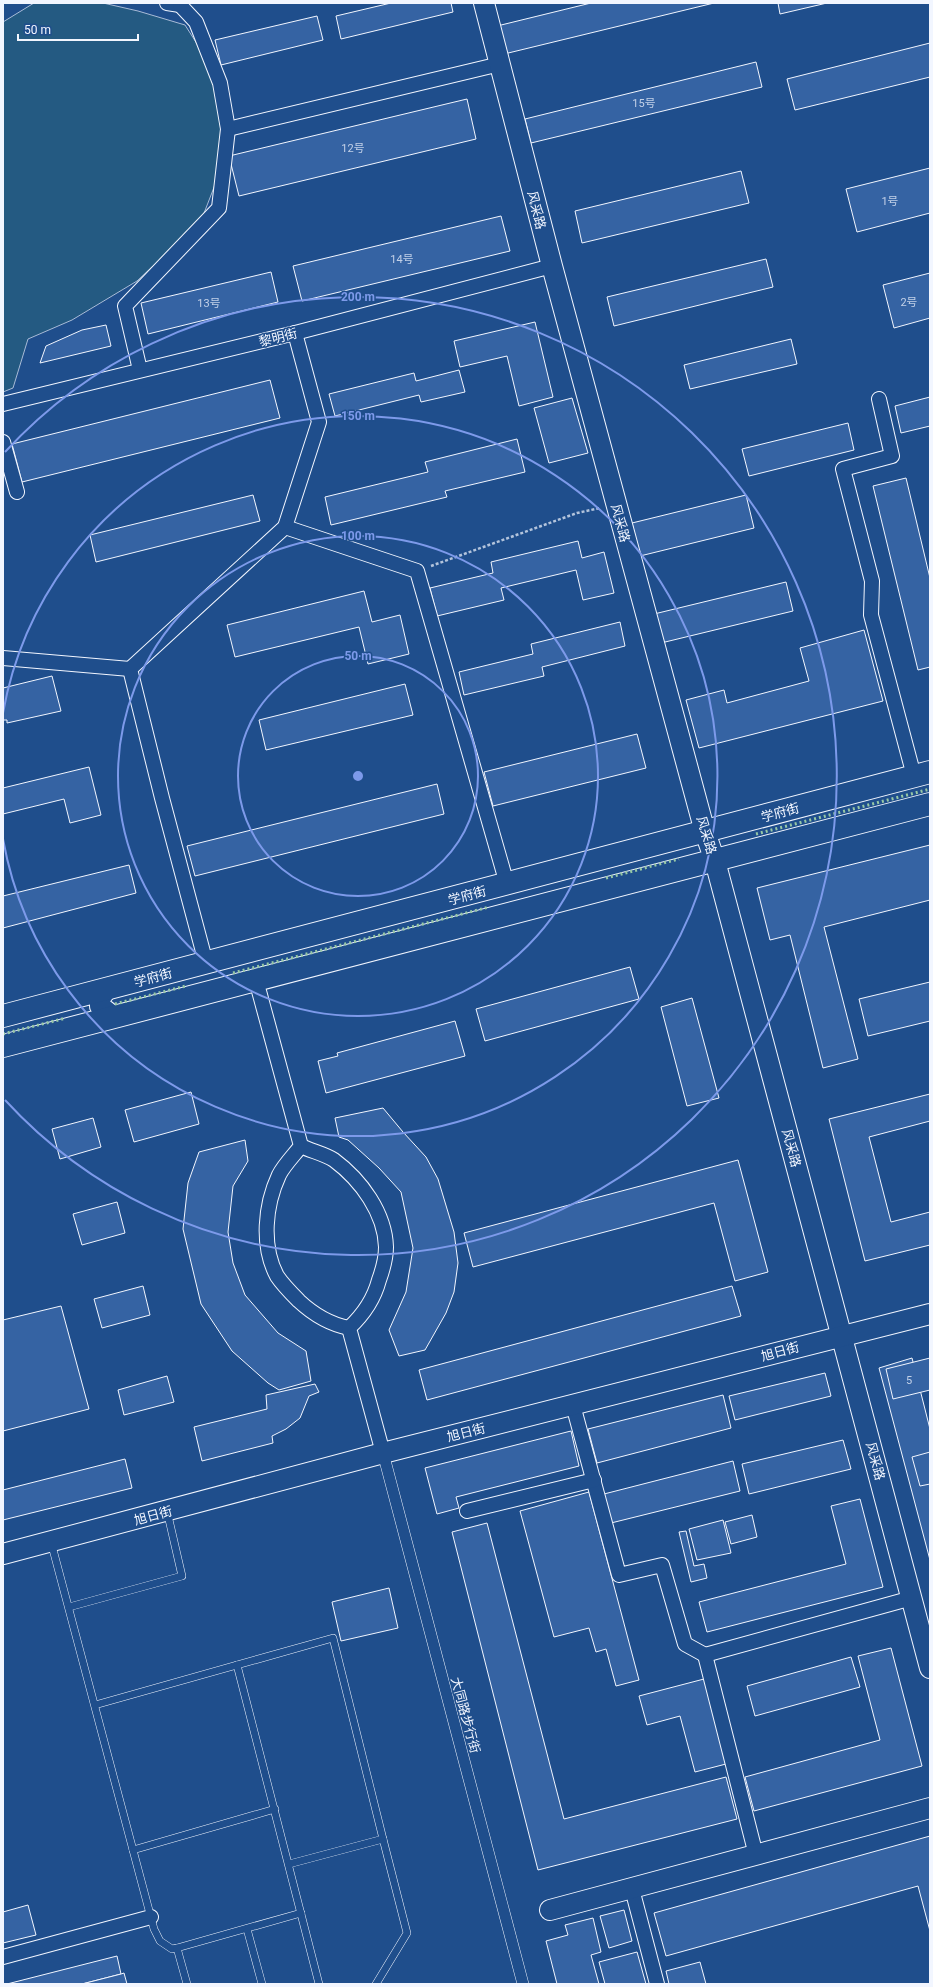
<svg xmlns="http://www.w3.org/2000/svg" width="933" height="1987" viewBox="0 0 933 1987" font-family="Roboto,'Noto Sans SC',sans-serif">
	<rect width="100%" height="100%" fill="#1f4e8c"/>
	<!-- green -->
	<polygon fill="#245a82" stroke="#a8bbd7" points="34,3 103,3 138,11 185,25 208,61 221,102 223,164 201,221 137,281 72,320 28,339 13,388 3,392 3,22"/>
	<!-- building -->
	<g fill="#3563a3" stroke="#f2f6ff">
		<polygon points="391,3 451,3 453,12 341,39 336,16"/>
		<polygon points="591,3 714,3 500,55 493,27"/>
		<polygon points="778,3 827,3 780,14"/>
		<polygon points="317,16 323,40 221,65 215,40"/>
		<polygon points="930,43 930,77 795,110 787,79"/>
		<polygon points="756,62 762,87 531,143 525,119"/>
		<polygon points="467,99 476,139 239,196 229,156"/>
		<polygon points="930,168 930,213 857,232 846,189"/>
		<polygon points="741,171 749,203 582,243 575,211"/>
		<polygon points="501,216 510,251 302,301 293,266"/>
		<polygon points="766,259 773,287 614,326 607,297"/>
		<polygon points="271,272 278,302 148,334 141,303"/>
		<polygon points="930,273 930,318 894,328 883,285"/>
		<polygon points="535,322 553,397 519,406 507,356 460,367 454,341"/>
		<polygon points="106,325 111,346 40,363 46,346 82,330"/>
		<polygon points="791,339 797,364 690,389 684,365"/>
		<polygon points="459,370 465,392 421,402 419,395 335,416 329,394 414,373 416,381"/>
		<polygon points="270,380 280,418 22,482 12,444"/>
		<polygon points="930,397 930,426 901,433 895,406"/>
		<polygon points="572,398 588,453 549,463 534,408"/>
		<polygon points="848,423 854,450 749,476 742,449"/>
		<polygon points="517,439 525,472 445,491 447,497 331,525 325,497 428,472 425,462"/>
		<polygon points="906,478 930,578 930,667 918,670 873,486"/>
		<polygon points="253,495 260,521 96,562 90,535"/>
		<polygon points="746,495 754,528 640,556 632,523"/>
		<polygon points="578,541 582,558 604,552 614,593 583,600 576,570 501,588 504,600 437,616 430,588 493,573 491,562"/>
		<polygon points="786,582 793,611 661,643 654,614"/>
		<polygon points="364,591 372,622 400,615 409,654 368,664 359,627 235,657 227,625"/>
		<polygon points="620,622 625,646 542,667 544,676 464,695 459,672 533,654 531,644"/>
		<polygon points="864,630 883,701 699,748 686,700 724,690 727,703 809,681 800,648"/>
		<polygon points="52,676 61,711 7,723 7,720 3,720 3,688"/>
		<polygon points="405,684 413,715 266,750 259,720"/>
		<polygon points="637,734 646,768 493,806 484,772"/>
		<polygon points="89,767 101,815 70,823 64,799 3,814 3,788"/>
		<polygon points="437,784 444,814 195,876 187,846"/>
		<polygon points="930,845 930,900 824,927 858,1059 823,1068 790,935 770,940 757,888"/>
		<polygon points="129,865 136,893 3,928 3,896"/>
		<polygon points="630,967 639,999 485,1041 476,1009"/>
		<polygon points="930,982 930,1021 868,1036 859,999"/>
		<polygon points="692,998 719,1098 687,1106 661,1007"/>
		<polygon points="455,1021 465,1056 326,1093 318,1061 338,1056 337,1053"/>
		<polygon points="191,1092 199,1124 134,1142 125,1110"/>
		<polygon points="930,1094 930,1121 869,1137 891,1222 930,1212 930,1245 865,1261 829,1119"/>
		<polygon points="383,1108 403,1132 426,1157 438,1179 454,1232 458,1263 454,1292 446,1313 425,1350 399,1356 389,1330 406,1292 413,1248 401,1192 379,1168 348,1140 339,1137 335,1118"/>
		<polygon points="93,1118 101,1147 60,1159 52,1129"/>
		<polygon points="245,1140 248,1161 233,1186 228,1232 233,1263 245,1295 278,1333 306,1351 311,1381 279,1390 268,1383 232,1351 201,1304 183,1229 188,1183 199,1152"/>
		<polygon points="738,1160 768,1272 735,1281 714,1203 473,1267 464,1233"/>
		<polygon points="117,1202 125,1233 82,1245 73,1214"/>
		<polygon points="143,1286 150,1315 102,1328 94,1299"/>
		<polygon points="732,1286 741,1316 427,1400 419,1370"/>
		<polygon points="61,1306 89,1409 3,1431 3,1320"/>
		<polygon points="912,1358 930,1429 930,1560 879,1368"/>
		<polygon points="930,1358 930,1390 893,1399 886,1369"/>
		<polygon points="825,1373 831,1396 735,1420 729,1396"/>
		<polygon points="167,1376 174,1402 124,1415 118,1390"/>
		<polygon points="315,1384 319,1392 309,1396 300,1418 286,1429 272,1436 273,1443 202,1461 194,1427 267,1409 266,1395"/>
		<polygon points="723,1395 731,1428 597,1463 588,1429"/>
		<polygon points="571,1431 579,1466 456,1497 459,1508 437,1514 425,1468"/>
		<polygon points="843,1440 851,1469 749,1494 742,1464"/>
		<polygon points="930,1452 930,1484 920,1486 912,1457"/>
		<polygon points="125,1459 132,1488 3,1520 3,1490"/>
		<polygon points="733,1461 740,1491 611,1523 604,1494"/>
		<polygon points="589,1492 639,1680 616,1686 606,1649 596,1652 589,1628 554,1637 520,1511"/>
		<polygon points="860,1499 883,1587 707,1632 699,1602 846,1564 831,1506"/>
		<polygon points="752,1515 757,1537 731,1544 725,1522"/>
		<polygon points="723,1520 731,1553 697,1560 689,1529"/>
		<polygon points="487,1523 564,1819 726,1777 737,1819 538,1870 452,1532"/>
		<polygon points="686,1531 694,1566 704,1564 707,1578 691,1582 679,1532"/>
		<polygon points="389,1588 398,1628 341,1641 332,1602"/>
		<polygon points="891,1648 922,1766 754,1811 745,1777 880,1740 858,1656"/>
		<polygon points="851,1657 860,1687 755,1716 747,1686"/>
		<polygon points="704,1679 726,1764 695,1772 680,1716 647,1725 639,1696"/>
		<polygon points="930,1836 930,1931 918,1886 666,1956 654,1913"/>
		<polygon points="28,1905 36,1935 3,1943 3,1912"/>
		<polygon points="624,1910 632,1941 609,1948 600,1916"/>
		<polygon points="593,1918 601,1952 591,1955 599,1984 557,1984 546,1941 568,1935 565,1925"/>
		<polygon points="637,1952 646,1984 605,1984 599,1962"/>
		<polygon points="117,1956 121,1974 82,1984 7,1984"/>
		<polygon points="700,1962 706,1984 669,1984 666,1971"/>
		<polygon points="124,1973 127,1984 82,1984 121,1974"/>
	</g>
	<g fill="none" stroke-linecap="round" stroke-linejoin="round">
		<defs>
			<g id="service">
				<polyline points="51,1542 154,1929 160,1941 172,1949 177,1948 301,1913"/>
				<polyline points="69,1607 182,1576 167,1511"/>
				<polyline points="237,1665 319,1984"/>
				<polyline points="95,1705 333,1638 383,1839 289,1864"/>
				<polyline points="133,1850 275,1809"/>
				<polyline points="247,1929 262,1984"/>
				<polyline points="177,1948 187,1984"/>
				<polyline points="376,1984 407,1933 383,1839"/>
			</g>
			<polyline id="pedestrian" points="383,1453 523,1984"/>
			<g id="minor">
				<polyline points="167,3 180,5 179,3"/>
				<polyline points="228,129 500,64"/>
				<polyline points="140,370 125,306 219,208 228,129 220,83 196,22 180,5"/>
				<polyline points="879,399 892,456 843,469 872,581 871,615 914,776"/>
				<polyline points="3,404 295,333 552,266"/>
				<polyline points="3,442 17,492"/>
				<polyline points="285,527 417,571 507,884"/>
				<polyline points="3,658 130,669"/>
				<polyline points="206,963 162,798 130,669 285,527 319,422 295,333"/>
				<path d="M256 980 301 1146C294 1155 284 1165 279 1175 265 1205 261 1246 277 1276 283 1285 291 1293 299 1301 314 1315 329 1324 349 1328"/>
				<path d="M301 1146C311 1151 325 1154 334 1160 361 1180 385 1213 386 1247 386 1258 383 1269 379 1280 374 1299 364 1314 349 1328L383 1453"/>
				<polyline points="573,1405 619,1575 662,1565 685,1644 705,1655"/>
				<polyline points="467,1511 594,1480"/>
				<polyline points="756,1855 705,1655 912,1598"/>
				<polyline points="632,1889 657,1984"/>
				<polyline points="3,1957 151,1917"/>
			</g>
			<g id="secondary">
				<polyline points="484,3 552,266 705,832 715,861 930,1668"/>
				<polyline points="107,989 100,998 100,1006 114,1017"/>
				<polyline points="3,1554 383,1453 930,1314"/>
				<polyline points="550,1910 930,1808"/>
			</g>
			<g id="primary">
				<polyline points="3,1016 930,772"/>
				<polyline points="3,1046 930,804"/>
			</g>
		</defs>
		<!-- service casing -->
		<use href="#service" stroke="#f2f6ff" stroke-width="8"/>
		<!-- pedestrian casing -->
		<use href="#pedestrian" stroke="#f2f6ff" stroke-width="12"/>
		<!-- minor casing -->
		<use href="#minor" stroke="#f2f6ff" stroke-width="16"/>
		<!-- secondary casing -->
		<use href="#secondary" stroke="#f2f6ff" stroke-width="22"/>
		<!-- primary casing -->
		<use href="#primary" stroke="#f2f6ff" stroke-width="24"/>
		<!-- path -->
		<polyline stroke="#b3c4dc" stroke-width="2.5" stroke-dasharray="3 2" stroke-linecap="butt" points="431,566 577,513 600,508"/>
		<!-- service -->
		<use href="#service" stroke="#1f4e8c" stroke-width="7"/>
		<!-- pedestrian -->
		<use href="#pedestrian" stroke="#1f4e8c" stroke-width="11"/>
		<!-- minor -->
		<use href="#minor" stroke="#1f4e8c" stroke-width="14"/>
		<!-- secondary -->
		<use href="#secondary" stroke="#1f4e8c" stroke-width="20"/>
		<!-- primary -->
		<use href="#primary" stroke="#1f4e8c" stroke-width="22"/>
		<!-- hedge -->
		<g stroke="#97c8a6" stroke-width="3" stroke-dasharray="2 3" stroke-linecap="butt">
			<polyline points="756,834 930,789"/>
			<polyline points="606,878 679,859"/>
			<polyline points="233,973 489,907"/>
			<polyline points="115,1004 186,986"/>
			<polyline points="3,1034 66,1018"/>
		</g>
	</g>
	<!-- distance rings -->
	<g fill="none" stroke="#7d9aea" stroke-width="2">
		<circle cx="358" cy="776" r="120"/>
		<circle cx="358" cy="776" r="240"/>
		<path d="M3 713A360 360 0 1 1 3 839"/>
		<path d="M5 452A479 479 0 1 1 5 1100"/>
	</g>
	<g text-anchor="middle" stroke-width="3" stroke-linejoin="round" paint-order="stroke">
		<!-- number labels -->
		<g font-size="11" fill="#c3d1e8">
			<text x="644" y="107">15号</text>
			<text x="353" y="152">12号</text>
			<text x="890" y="205">1号</text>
			<text x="402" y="263">14号</text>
			<text x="909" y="306">2号</text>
			<text x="209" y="307">13号</text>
			<text x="909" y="1384">5</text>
		</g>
		<!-- street labels -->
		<g font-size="13" fill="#f2f6ff" stroke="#1f4e8c">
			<text transform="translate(537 210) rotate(76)" y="5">风采路</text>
			<text transform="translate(278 337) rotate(-14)" y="5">黎明街</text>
			<text transform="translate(621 523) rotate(75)" y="5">风采路</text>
			<text transform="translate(780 812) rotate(-15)" y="5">学府街</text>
			<text transform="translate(707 835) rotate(73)" y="5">风采路</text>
			<text transform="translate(467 895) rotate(-15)" y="5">学府街</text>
			<text transform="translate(153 977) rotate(-15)" y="5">学府街</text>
			<text transform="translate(792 1148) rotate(75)" y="5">风采路</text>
			<text transform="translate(780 1351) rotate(-15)" y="5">旭日街</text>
			<text transform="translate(466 1432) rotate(-14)" y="5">旭日街</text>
			<text transform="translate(876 1461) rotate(75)" y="5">风采路</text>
			<text transform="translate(153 1515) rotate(-15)" y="5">旭日街</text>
			<text transform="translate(466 1715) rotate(75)" y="5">大同路步行街</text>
		</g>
	</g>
	<circle cx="358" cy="776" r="6" fill="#7d9aea" stroke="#1f4e8c" stroke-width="2"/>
	<g font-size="12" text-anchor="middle" font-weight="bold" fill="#7d9aea" stroke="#1f4e8c" stroke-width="3" stroke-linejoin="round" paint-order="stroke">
		<text x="358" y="301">200 m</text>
		<text x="358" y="420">150 m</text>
		<text x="358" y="540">100 m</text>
		<text x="358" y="660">50 m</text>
	</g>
	<!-- border -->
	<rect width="933" height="1987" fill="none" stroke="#f2f6ff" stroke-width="8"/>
	<!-- scale -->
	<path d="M18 34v6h120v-6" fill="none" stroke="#f2f6ff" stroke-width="2"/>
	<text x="24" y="34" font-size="12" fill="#f2f6ff" stroke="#1f4e8c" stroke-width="3" paint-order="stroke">50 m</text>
</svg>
